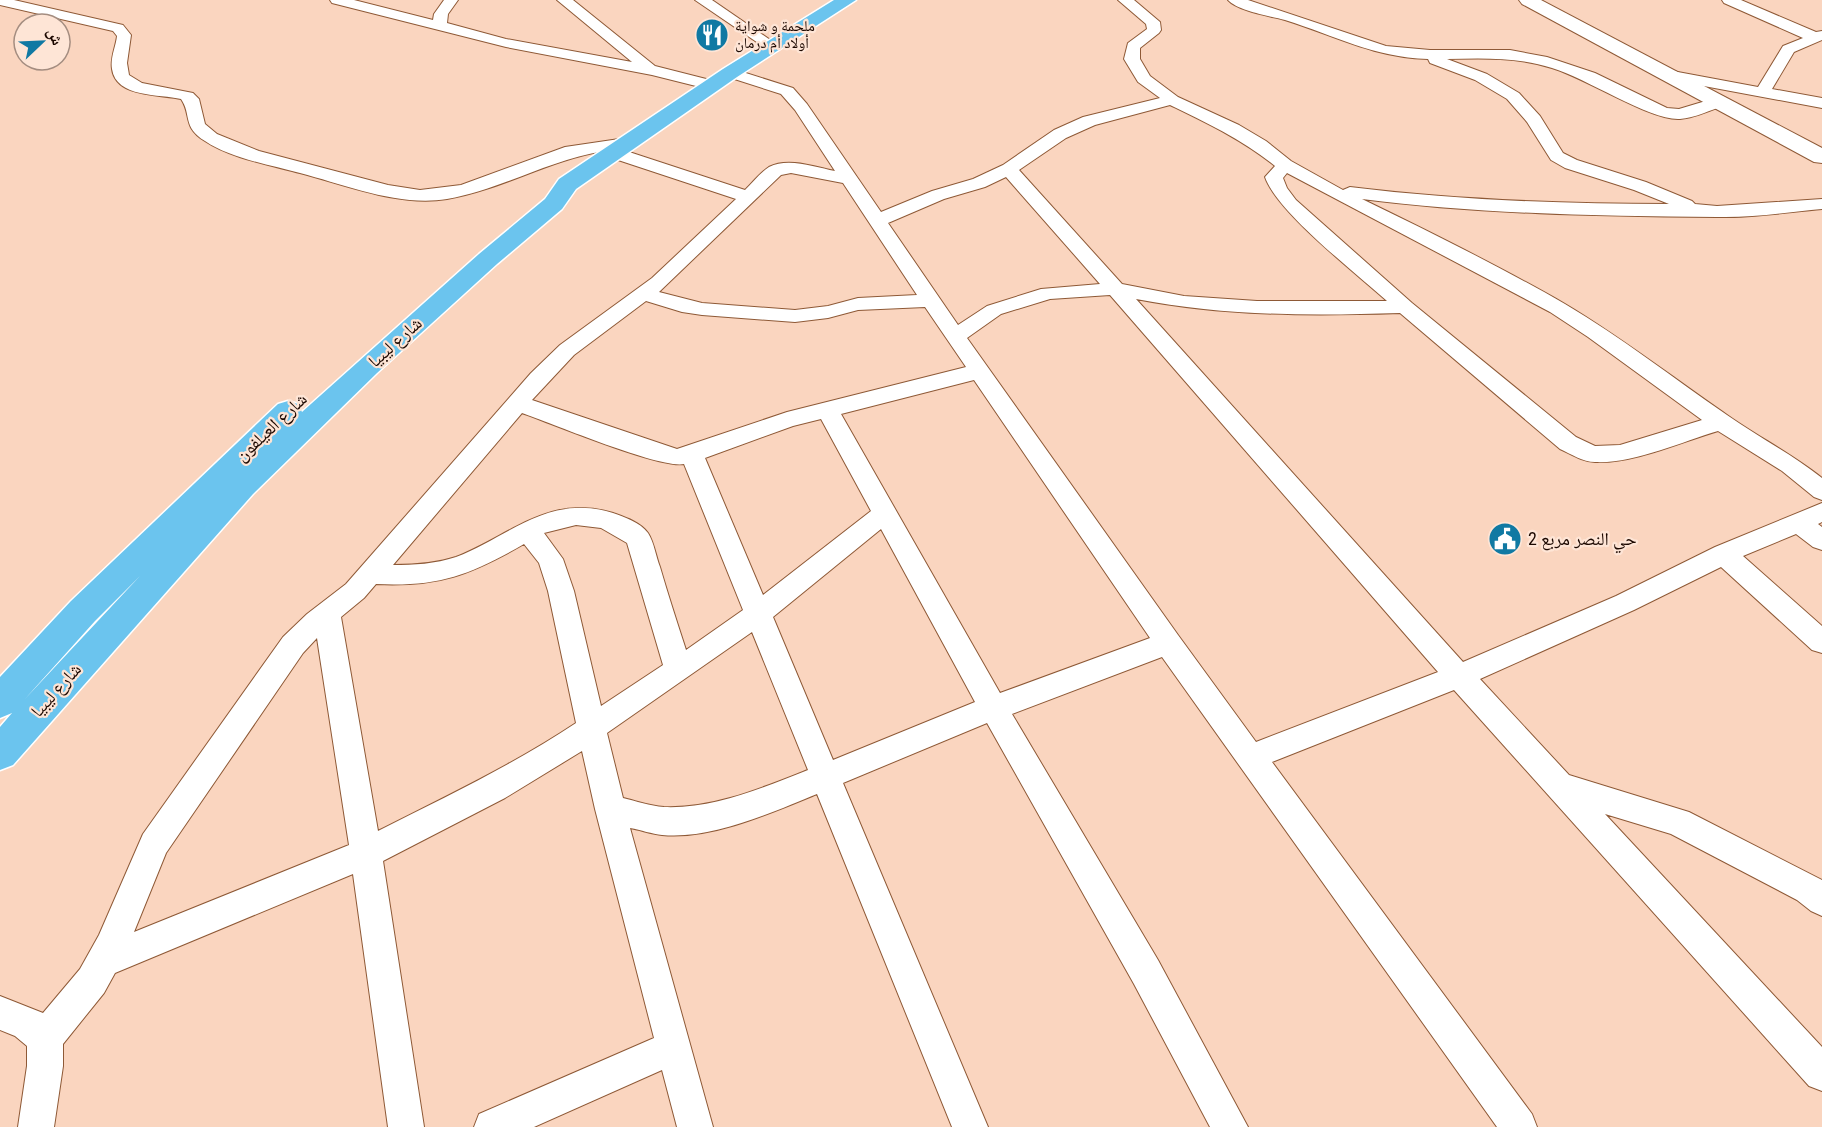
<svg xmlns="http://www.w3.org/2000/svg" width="1822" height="1127" viewBox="0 0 1822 1127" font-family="'Roboto Condensed','Noto Naskh Arabic',sans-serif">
	<rect width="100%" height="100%" fill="#fad5bf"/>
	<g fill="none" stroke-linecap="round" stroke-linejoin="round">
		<defs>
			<g id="minor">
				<path d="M0 0H14L123 25 131 35 127 63 129 75 142 83 193 93 199 99 205 124 217 134 259 151 388 185 420 190 461 185 565 147 626 138 632 139 634 143 632 147 620 149 745 190C752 183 761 172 769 167 788 157 815 167 835 171L795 110 781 94 725 76 722 73 730 68 793 88 807 104 881 212 932 191 973 179 1003 165 1054 130 1083 117 1160 98 1138 82 1124 59 1128 43 1147 29 1146 24 1118 0H1134L1160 22 1161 30 1159 33 1140 48V59L1150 76 1178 97 1239 125 1266 141 1291 161 1343 190 1350 187C1456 200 1562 204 1669 204L1634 190 1565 168 1551 160 1527 122 1507 99 1475 80 1430 63 1428 59C1372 57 1336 36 1285 20 1270 16 1238 11 1228 0H1248L1386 46 1430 50H1510L1547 57 1595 73 1667 108 1679 109 1719 97 1725 99 1727 102 1725 105C1711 110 1695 118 1680 119 1651 121 1586 78 1552 68 1518 57 1483 58 1447 59L1487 74 1519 93 1540 116 1563 153 1577 160 1646 182 1692 201 1695 204 1717 206 1822 199V209C1788 212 1752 218 1717 217 1599 216 1479 214 1362 199 1430 232 1499 266 1565 304 1621 337 1673 378 1727 415 1758 437 1792 454 1822 478V500L1814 497 1782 471 1718 431C1681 442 1633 464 1595 462 1583 462 1571 454 1560 449L1400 313C1311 316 1223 316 1136 299L1463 662 1616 596 1715 547 1822 503V522L1818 524 1822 527V550L1813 547 1796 534 1743 556 1822 626V653L1812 650 1721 567 1634 610 1480 679 1569 775 1689 812 1822 880V916L1811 911 1797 900 1671 834 1605 814 1822 1047V1091L1809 1086 1454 690 1272 762 1532 1114 1537 1127H1497L1162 657 1012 714 1158 960 1248 1127H1210L1134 984 987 723 843 783 988 1127H952L817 794C773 812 711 840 662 835 652 834 641 830 630 828L713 1127H677L662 1070 534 1127H474L479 1114 654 1038 595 809 582 751 505 798 383 861 424 1127H388L353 874 115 973 104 993 63 1044V1066L54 1127H18L27 1066V1046L15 1036 0 1030V996L43 1013 80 969 99 935 143 834 283 637 307 614 346 584 531 373 560 345 652 278 736 199 606 156 604 151C548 160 501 190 447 199 399 207 346 185 300 173 270 165 230 158 205 141 182 127 192 115 181 99 160 94 116 98 112 69 110 58 116 46 117 36L113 31 0 5ZM1170 105C1207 123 1243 140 1275 166L1265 177C1277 212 1356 273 1387 301H1257L1184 296 1122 284 1019 170 1066 138 1095 125ZM791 173 843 183 917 295 858 298 828 306 795 310 702 303 659 292 781 175ZM1287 173 1550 312 1588 337 1702 420 1620 445 1595 446 1576 437 1412 303 1296 200 1287 188 1283 178ZM1006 177 1100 284 1041 289 987 306 958 325 888 223 944 199 985 187ZM1110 295 1438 672 1256 742 1178 635 967 338 1001 314 1050 299ZM646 301 682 312 702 315 795 322 828 318 858 310 925 307 966 367 787 412 677 449 532 400 574 355ZM974 380 1150 638 1000 693 841 414ZM522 413C551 423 660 469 684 464L743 610 686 650C677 622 668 595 660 567 656 557 654 542 648 533 640 522 624 517 613 513 549 493 510 536 456 557 435 564 414 565 393 565ZM821 419 871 511 763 595 705 458 793 426ZM576 525 601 528 627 543 663 665 601 706 574 591 563 559 544 533ZM881 529 975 702 833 760 773 617ZM524 544 539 563 548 591 576 723C513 765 445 797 378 831L341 617 364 598 376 584C439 587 470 575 524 544ZM752 632 808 770C762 788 714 809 664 807 650 806 636 801 623 798L607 733ZM317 638 349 845 134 932 166 853 303 653Z"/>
				<polygon points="330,0 354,0 433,20 434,14 444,0 458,0 448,14 447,23 506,39 632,62 557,0 573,0 655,66 718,82 720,85 712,90 652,75 506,47 332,3"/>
				<polygon points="695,0 712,0 779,46 777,49 767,49"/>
				<polygon points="1722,0 1741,0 1816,32 1822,31 1822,40 1794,52 1772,89 1822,98 1822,108 1661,78 1659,75 1667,70 1758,87 1783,46 1803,38 1724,3"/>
			</g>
			<polygon id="tertiary" points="1519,0 1541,0 1822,148 1822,163 1814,162 1522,4"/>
			<path id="trunk" d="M834 0H856L737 77 576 189 562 209 497 264 377 373 253 494 13 765 0 770V727L12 713 0 718V677L71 601 278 404 288 401 298 404 302 412 479 254 545 199 559 179 723 69ZM140 576 24 700 95 621Z"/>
		</defs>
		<!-- minor casing -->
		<use href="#minor" stroke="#8e5936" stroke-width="2"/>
		<!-- tertiary casing -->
		<use href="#tertiary" stroke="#8e5936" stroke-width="2"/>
		<!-- trunk casing -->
		<use href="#trunk" stroke="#fff" stroke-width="3"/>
		<!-- minor -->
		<use href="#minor" fill="#fff" fill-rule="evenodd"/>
		<!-- tertiary -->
		<use href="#tertiary" fill="#fff" fill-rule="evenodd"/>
		<!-- trunk -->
		<use href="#trunk" fill="#6bc4ee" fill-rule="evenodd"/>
	</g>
	<!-- icons -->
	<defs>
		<symbol id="restaurant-disc" viewBox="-11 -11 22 22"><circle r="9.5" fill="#1079a3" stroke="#fee5d6"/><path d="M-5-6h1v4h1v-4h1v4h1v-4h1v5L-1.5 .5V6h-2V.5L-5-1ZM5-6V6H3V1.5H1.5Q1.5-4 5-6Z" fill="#fff"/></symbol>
		<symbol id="civic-disc" viewBox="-11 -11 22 22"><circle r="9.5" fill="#1079a3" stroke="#fee5d6"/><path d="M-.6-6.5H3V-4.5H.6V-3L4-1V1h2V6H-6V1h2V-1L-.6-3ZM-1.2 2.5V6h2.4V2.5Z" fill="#fff"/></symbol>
	</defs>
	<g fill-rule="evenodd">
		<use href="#restaurant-disc" x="693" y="16" width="38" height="38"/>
		<use href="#civic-disc" x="1486" y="520" width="38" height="38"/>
	</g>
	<g text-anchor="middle" stroke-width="4.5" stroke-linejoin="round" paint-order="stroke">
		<!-- far-poi labels -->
		<g font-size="15" fill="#1c0800" stroke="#fee5d6" text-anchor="start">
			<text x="735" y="31">ملحمة و شواية<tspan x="735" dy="17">أولاد أم درمان</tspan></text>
		</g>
		<!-- street labels -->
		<g font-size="18" fill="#1c0800" stroke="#fee5d6">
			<text transform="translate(395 342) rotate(-42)" y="6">شارع ليبيا</text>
			<text transform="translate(271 427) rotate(-43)" y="6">شارع العيلفون</text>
			<text transform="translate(56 690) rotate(-48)" y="6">شارع ليبيا</text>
		</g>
		<!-- poi labels -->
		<g font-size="18" fill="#1c0800" stroke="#fee5d6" text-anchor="start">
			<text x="1528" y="545">حي النصر مربع 2</text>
		</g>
	</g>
	<!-- north arrow -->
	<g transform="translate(42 42) rotate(67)"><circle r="28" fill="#fee5d6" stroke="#a48d80" stroke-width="1.5"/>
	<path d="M0-4.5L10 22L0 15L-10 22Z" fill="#1079a3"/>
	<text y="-9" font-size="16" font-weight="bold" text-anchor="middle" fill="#1c0800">ش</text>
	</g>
</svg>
